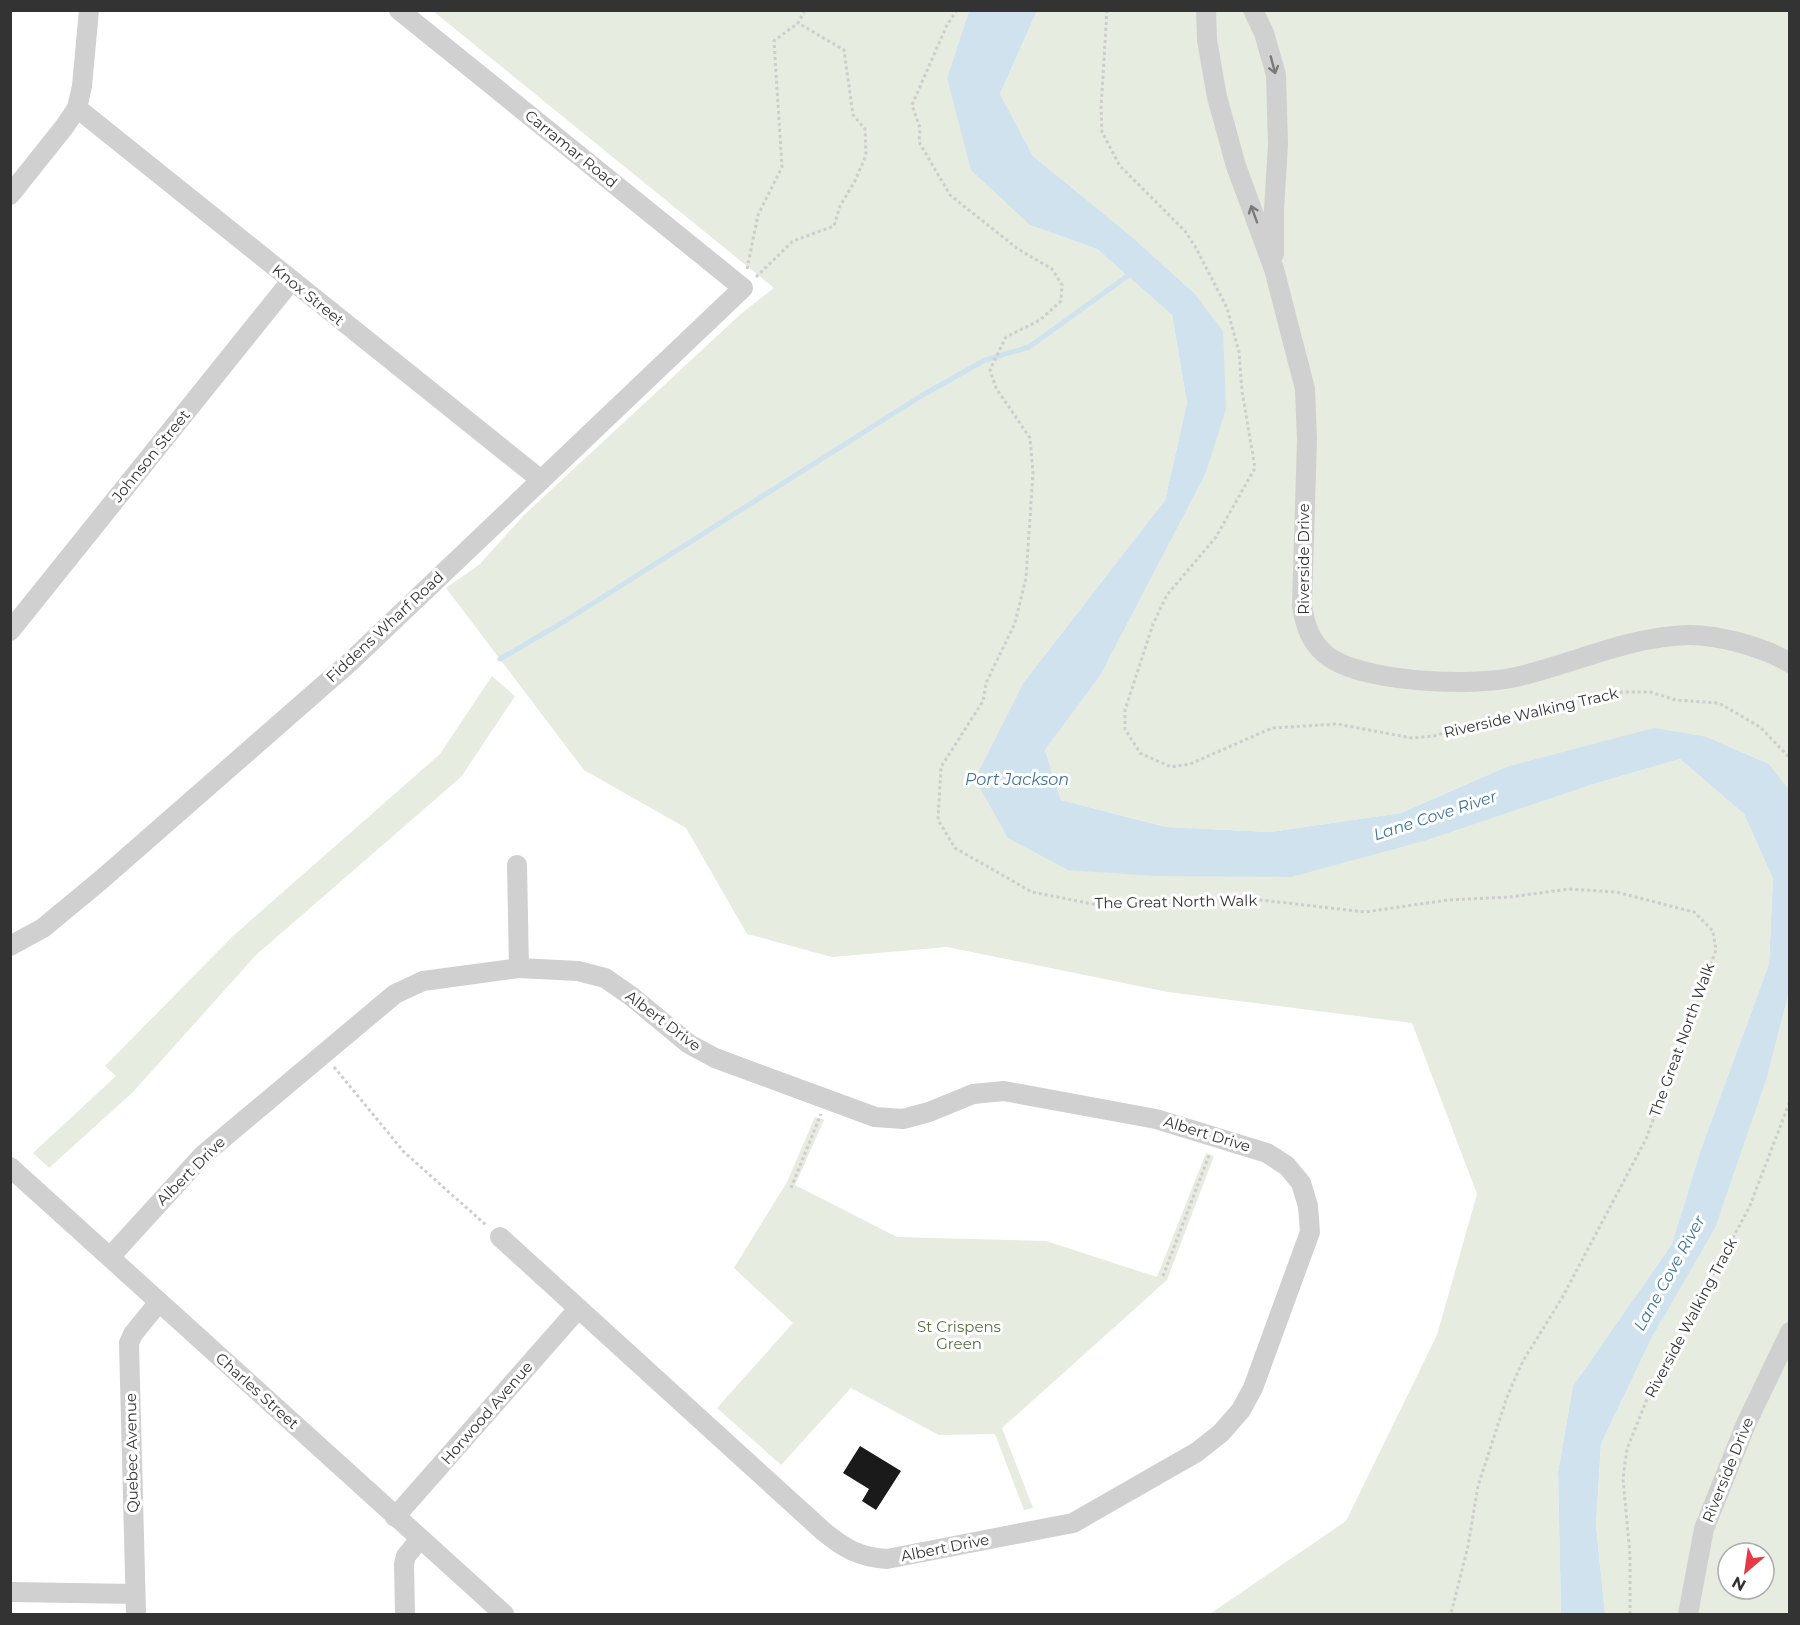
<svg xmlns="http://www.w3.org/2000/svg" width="1800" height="1625" viewBox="0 0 1800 1625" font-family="Montserrat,sans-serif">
	<rect width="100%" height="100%" fill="#fff"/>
	<!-- green -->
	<g fill="#e6ecdf" fill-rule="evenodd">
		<polygon points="433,11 969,11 947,78 1030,225 1097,249 1172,315 1187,403 1165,500 1024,682 1068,870 1590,785 1680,759 1744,814 1773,879 1769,964 1700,1152 1672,1244 1573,1386 1558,1472 1561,1614 1210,1614 1346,1521 1437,1335 1477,1194 1412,1023 1168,992 947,947 832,957 747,934 686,828 584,770 446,588 480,564 524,515 743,312 774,288"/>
		<polygon points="1037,11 1789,11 1790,233 1788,242 1790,242 1789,789 1769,764 1707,737 1506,767 1401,813 1270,832 1166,827 1061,800 1045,750 1100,676 1205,475 1194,293 1131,236 1033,156 1000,94"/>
		<polygon points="492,676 515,696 461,777 256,955 133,1092 49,1168 33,1153 116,1076 105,1066 233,936 440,754"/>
		<path d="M1789 992V1614H1605L1596 1525 1601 1444 1653 1335 1768 1074ZM1728 1553H1764V1589H1728Z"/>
		<polygon points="815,1117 824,1120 795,1185 897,1237 1046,1241 1157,1277 1206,1153 1214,1156 1167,1280 1002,1428 1033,1508 1024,1510 995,1434 939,1435 851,1388 781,1465 717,1408 793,1323 734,1268 787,1182"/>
	</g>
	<!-- water -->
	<polygon fill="#cfe2ee" points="969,11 1037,11 1000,94 1033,156 1131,236 1194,293 1223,331 1226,409 1205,475 1100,676 1045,750 1061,800 1166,827 1270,832 1401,813 1506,767 1654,728 1707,737 1769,764 1789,789 1789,992 1768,1074 1715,1228 1653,1335 1601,1444 1596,1525 1605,1614 1561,1614 1558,1472 1573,1386 1672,1244 1700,1152 1769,964 1773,879 1744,814 1680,759 1590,785 1427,840 1291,877 1156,876 1068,870 1008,838 975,779 1024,682 1165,500 1187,403 1172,315 1097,249 1030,225 971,170 947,78"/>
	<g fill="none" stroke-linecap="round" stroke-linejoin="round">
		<!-- stream -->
		<polyline stroke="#cfe2ee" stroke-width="5" points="500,659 565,621 921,396 985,360 1029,347 1133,272"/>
	</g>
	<!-- building -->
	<polygon fill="#1a1a1a" points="860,1446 901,1471 876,1510 862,1501 869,1489 843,1473"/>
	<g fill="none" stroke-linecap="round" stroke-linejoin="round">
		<!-- path -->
		<g stroke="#cdcdcd" stroke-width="3" stroke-dasharray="3 3" stroke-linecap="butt">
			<polyline points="957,10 947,25 912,105 920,128 919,142 950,195 1018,249 1052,269 1062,285 1061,301 1040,320 1006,337 990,370 996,388 1030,438 1033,473 1026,578 1015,623 986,683 983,701 941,767 938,820 955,848 1032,892 1098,905 1253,899 1365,912 1448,900 1510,897 1569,889 1616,892 1694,912 1713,931 1716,950 1646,1139 1562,1298 1523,1361 1507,1397 1478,1486 1468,1546 1451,1614"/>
			<polyline points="1107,10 1101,108 1102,132 1120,166 1185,231 1196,248 1227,308 1239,352 1242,391 1255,468 1216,537 1167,595 1153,624 1125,710 1125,729 1140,753 1171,767 1190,764 1272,728 1337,724 1412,738 1434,736 1464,726 1504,718 1530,716 1568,704 1621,692 1650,692 1676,700 1719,703 1760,727 1790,758"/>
			<polyline points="747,269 758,215 782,167 774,41 798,23"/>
			<polyline points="756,277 793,241 834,226 840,206 855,181 866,155 865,129 853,115 844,50 798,23 805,10"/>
			<polyline points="334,1067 404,1152 487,1226"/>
			<polyline points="791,1188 821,1114"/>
			<polyline points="1163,1276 1210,1153"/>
			<polyline points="1630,1614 1630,1555 1623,1478 1627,1449 1653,1384 1749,1208 1790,1101"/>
		</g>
		<!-- minor -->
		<g stroke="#d0d0d0" stroke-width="20">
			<path d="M1206 10 1207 40 1217 97 1236 166 1274 269 1305 389 1307 440 1302 606C1305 625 1310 641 1325 654 1359 683 1472 687 1516 677 1573 664 1630 636 1689 635 1719 635 1764 647 1790 663"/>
			<polyline points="1253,10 1264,33 1276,75 1278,144 1274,210 1274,254"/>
			<polyline points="77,108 541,480"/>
			<polyline points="10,195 65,126 77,108 82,86 89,10"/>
			<polyline points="10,631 291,281"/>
			<polyline points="517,865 519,968"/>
			<polyline points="10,946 43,928 101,880 349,663 743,288 399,10"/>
			<polyline points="10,1167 504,1614"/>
			<path d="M110 1257 203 1155 395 994 423 981 519 968 578 971 605 978 631 996 689 1044 715 1058 875 1117 903 1119 929 1112 973 1094 1004 1091 1156 1119 1267 1153 1287 1166 1301 1183 1308 1206 1310 1232 1253 1388 1241 1410 1221 1433 1197 1452 1073 1523 887 1559C859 1557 845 1549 823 1531L500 1237"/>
			<polyline points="395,1517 578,1309"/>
			<polyline points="10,1592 135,1594"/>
			<polyline points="136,1614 129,1343 133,1334 159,1302"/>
			<polyline points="405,1614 404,1564 406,1556 420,1539"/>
			<polyline points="1688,1614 1704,1529 1746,1424 1790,1332"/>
		</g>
	</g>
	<!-- one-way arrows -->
	<defs><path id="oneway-shaft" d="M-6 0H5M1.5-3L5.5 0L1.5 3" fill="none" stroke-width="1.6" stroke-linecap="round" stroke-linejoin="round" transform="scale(1.5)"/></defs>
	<g stroke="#7a7a7a">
		<use href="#oneway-shaft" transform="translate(1273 65) rotate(75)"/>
		<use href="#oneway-shaft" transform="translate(1254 214) rotate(-110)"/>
	</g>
	<g text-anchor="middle" stroke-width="6" stroke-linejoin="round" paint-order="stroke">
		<!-- street labels -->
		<g font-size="15" fill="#333" stroke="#fff">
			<text transform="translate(571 149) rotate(39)" y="5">Carramar Road</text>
			<text transform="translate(308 295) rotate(39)" y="5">Knox Street</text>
			<text transform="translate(151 456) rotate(-51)" y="5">Johnson Street</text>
			<text transform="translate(1304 559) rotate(-90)" y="5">Riverside Drive</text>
			<text transform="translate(385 627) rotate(-43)" y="5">Fiddens Wharf Road</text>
			<text transform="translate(1531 713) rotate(-13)" y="5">Riverside Walking Track</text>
			<text transform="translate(1176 902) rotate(-1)" y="5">The Great North Walk</text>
			<text transform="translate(663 1021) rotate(37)" y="5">Albert Drive</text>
			<text transform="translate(1682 1040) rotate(-70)" y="5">The Great North Walk</text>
			<text transform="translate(1207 1134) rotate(17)" y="5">Albert Drive</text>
			<text transform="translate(191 1171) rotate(-45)" y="5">Albert Drive</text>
			<text transform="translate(1691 1318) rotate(-62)" y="5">Riverside Walking Track</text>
			<text transform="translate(257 1391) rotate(42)" y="5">Charles Street</text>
			<text transform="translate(487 1413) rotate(-49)" y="5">Horwood Avenue</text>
			<text transform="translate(132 1453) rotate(-91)" y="5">Quebec Avenue</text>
			<text transform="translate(1728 1470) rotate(-68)" y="5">Riverside Drive</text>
			<text transform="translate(945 1548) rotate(-11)" y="5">Albert Drive</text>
		</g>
		<!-- park labels -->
		<g font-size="15" fill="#56703f" stroke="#fff">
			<text x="959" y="1332">St Crispens<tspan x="959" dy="17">Green</tspan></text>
		</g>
		<!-- water labels -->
		<g font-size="16" font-style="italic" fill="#3f7597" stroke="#fff">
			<text x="1017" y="785">Port Jackson</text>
			<text transform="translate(1435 815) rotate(-18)" y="6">Lane Cove River</text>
			<text transform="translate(1669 1273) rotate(-61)" y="6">Lane Cove River</text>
		</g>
	</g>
	<!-- border -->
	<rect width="1800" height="1625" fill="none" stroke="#333333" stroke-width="24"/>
	<!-- north arrow -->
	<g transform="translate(1746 1571) rotate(209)"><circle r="28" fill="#ffffff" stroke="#adadad" stroke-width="1.5"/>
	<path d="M0-4.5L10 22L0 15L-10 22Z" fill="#e63946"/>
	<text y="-9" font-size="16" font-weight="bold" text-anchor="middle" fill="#333333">N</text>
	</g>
</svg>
